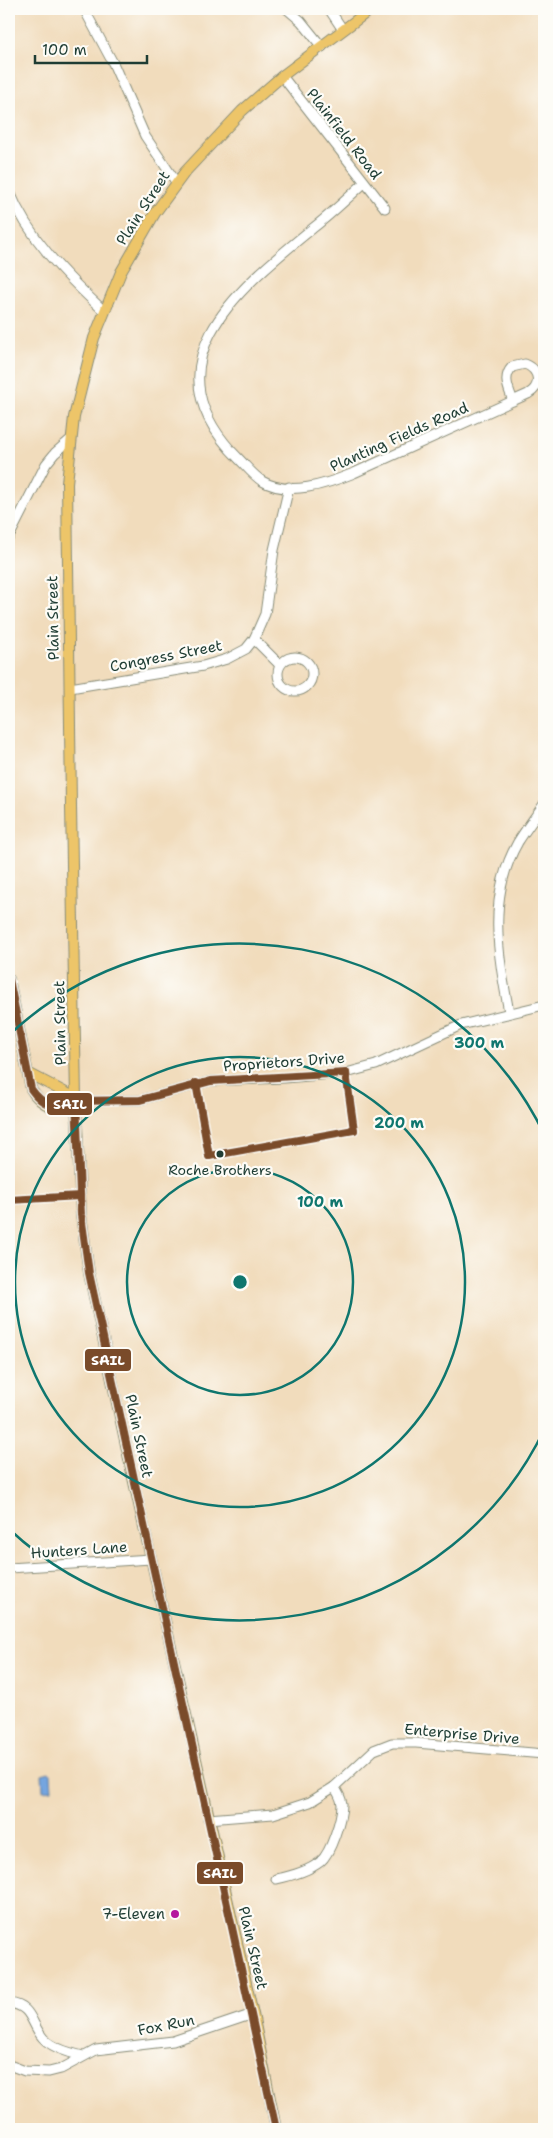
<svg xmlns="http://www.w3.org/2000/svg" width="553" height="2138" viewBox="0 0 553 2138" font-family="'Shantell Sans',sans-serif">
	<rect width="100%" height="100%" fill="#fdfcf7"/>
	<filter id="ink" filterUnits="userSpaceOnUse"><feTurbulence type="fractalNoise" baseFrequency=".02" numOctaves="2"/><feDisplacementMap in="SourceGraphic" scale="10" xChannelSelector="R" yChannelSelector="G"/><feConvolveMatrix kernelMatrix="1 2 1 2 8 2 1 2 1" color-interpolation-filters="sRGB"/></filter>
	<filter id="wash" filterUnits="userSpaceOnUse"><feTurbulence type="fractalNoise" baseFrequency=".0096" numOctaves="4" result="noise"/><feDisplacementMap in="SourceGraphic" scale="20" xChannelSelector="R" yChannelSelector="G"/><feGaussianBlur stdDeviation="1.12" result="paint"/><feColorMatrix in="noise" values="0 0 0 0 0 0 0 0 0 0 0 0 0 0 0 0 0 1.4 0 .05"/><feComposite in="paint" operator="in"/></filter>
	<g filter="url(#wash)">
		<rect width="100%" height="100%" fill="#f1dcbc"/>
		<!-- water -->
		<polygon fill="#75a5df" stroke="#4a718a" points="49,1772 51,1774 52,1790 43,1791 42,1774"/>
	</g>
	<g filter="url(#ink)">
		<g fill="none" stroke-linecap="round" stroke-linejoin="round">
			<defs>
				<g id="minor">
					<polyline points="84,9 113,63 145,136 176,182"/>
					<polyline points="287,9 301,21 322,47"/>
					<polyline points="329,9 343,30"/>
					<polyline points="282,76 385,208"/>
					<path d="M364 183C348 198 331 214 313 228 237 290 143 364 240 460 247 467 253 475 262 481 289 497 327 484 354 473L528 394C542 386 540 370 525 364L512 367C502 378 509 389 513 401"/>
					<path d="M9 190C28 238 67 277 104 311"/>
					<polyline points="9,537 46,464 55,453 70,440"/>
					<polyline points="254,639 280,665"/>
					<circle cx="295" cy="674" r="17"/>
					<polyline points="70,688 203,666 227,659 246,649 254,639 265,614 274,550 289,487"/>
					<path d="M509 1012C498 954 487 896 518 842 526 829 536 816 544 804"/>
					<polyline points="76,1101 140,1100 211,1081 285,1078 346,1073 376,1065 461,1025 544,1005"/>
					<polyline points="9,1568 151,1559"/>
					<polyline points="208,1819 273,1814 310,1802 334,1787 374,1750 392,1743 416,1743 544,1754"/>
					<path d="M276 1879C291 1876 307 1872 320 1862 331 1853 342 1818 342 1804 341 1798 337 1791 334 1787"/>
					<path d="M9 2003C33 2006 30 2023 43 2038 52 2048 70 2053 83 2056"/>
					<polyline points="9,2065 25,2071 49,2072 61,2069 96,2050 173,2041 253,2014"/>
				</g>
				<g id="major">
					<path d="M9 979 31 1089C41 1106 60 1114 76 1101"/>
					<polyline points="28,1073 68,1094 76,1101"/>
					<polyline points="276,2129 253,2014 134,1482 89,1273 81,1215 76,1101 71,806 67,483 74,417 94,338 121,272 155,213 185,172 242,111 282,76 371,9"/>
				</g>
			</defs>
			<!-- minor casing -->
			<use href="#minor" stroke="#888c78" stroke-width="11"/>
			<!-- major casing -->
			<use href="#major" stroke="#888c78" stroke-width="12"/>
			<!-- minor -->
			<use href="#minor" stroke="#fff" stroke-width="9"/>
			<!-- major -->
			<use href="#major" stroke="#edc569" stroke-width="10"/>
			<defs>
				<g id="bus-1">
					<path d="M9 979 31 1089C42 1105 58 1112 76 1101"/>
					<polyline points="346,1073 354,1130"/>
					<polyline points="196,1083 209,1156"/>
					<polyline points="76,1101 81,1215 89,1273 276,2129"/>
					<polyline points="76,1101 140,1100 211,1081 346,1073"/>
					<polyline points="209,1156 354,1130"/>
					<polyline points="9,1200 80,1196"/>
				</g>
			</defs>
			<!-- bus-1 casing -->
			<use href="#bus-1" stroke="#fdfcf7" stroke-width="11"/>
			<!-- bus-1 -->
			<use href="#bus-1" stroke="#7a4b2a" stroke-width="8"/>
		</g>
	</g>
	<!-- distance rings -->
	<g fill="none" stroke="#0f766e" stroke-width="2.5">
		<circle cx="240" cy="1282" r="113"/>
		<circle cx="240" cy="1282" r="225"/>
		<path d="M544 1430A338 338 0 0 1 9 1529M9 1035A338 338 0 0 1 544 1134"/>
	</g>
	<!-- markers -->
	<circle fill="#1f3d34" stroke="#fdfcf7" stroke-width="2" cx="220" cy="1154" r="4.5"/>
	<circle fill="#b5179e" stroke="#fdfcf7" stroke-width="2" cx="175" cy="1914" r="5"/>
	<g text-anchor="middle" stroke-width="4.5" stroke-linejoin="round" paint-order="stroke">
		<!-- bus labels -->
		<g font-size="14" fill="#1f3d34" stroke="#fdfcf7">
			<text x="220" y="1175">Roche Brothers</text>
		</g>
		<!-- street labels -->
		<g font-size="15" fill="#1f3d34" stroke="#fdfcf7">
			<text transform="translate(344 134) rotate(52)" y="5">Plainfield Road</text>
			<text transform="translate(143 208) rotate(-57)" y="5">Plain Street</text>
			<text transform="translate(399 437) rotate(-24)" y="5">Planting Fields Road</text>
			<text transform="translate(53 618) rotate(-91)" y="5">Plain Street</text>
			<text transform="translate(166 656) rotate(-11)" y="5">Congress Street</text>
			<text transform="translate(60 1023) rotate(-91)" y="5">Plain Street</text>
			<text transform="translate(284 1062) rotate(-4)" y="5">Proprietors Drive</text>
			<text transform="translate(139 1436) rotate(78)" y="5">Plain Street</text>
			<text transform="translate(79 1550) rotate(-4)" y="5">Hunters Lane</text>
			<text transform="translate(462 1734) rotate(5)" y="5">Enterprise Drive</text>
			<text transform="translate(253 1948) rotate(77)" y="5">Plain Street</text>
			<text transform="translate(166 2025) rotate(-11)" y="5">Fox Run</text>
		</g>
		<!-- poi labels -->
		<g font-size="15" fill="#1f3d34" stroke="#fdfcf7" text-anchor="end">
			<text x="165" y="1919">7-Eleven</text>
		</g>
	</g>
	<circle cx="240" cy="1282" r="8" fill="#0f766e" stroke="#fdfcf7" stroke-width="2.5"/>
	<g font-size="15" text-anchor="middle" font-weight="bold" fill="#0f766e" stroke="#fdfcf7" stroke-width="4.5" stroke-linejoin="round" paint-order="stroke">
		<text x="479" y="1048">300 m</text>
		<text x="399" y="1128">200 m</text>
		<text x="320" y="1207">100 m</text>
	</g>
	<g stroke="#fdfcf7" stroke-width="2">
		<rect x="46" y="1092" width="47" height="24" rx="5" fill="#7a4b2a"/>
		<rect x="84" y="1348" width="48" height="24" rx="5" fill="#7a4b2a"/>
		<rect x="196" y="1861" width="48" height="24" rx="5" fill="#7a4b2a"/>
	</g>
	<g font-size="14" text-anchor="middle" font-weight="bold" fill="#fff">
		<text x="70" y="1109">SAIL</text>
		<text x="108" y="1365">SAIL</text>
		<text x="220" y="1878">SAIL</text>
	</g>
	<!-- margin -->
	<rect width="553" height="2138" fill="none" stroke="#fdfcf7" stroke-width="30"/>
	<!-- scale -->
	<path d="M35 55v8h112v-8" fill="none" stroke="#1f3d34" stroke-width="2.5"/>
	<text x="42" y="55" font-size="15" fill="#1f3d34" stroke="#fdfcf7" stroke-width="4" paint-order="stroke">100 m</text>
</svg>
